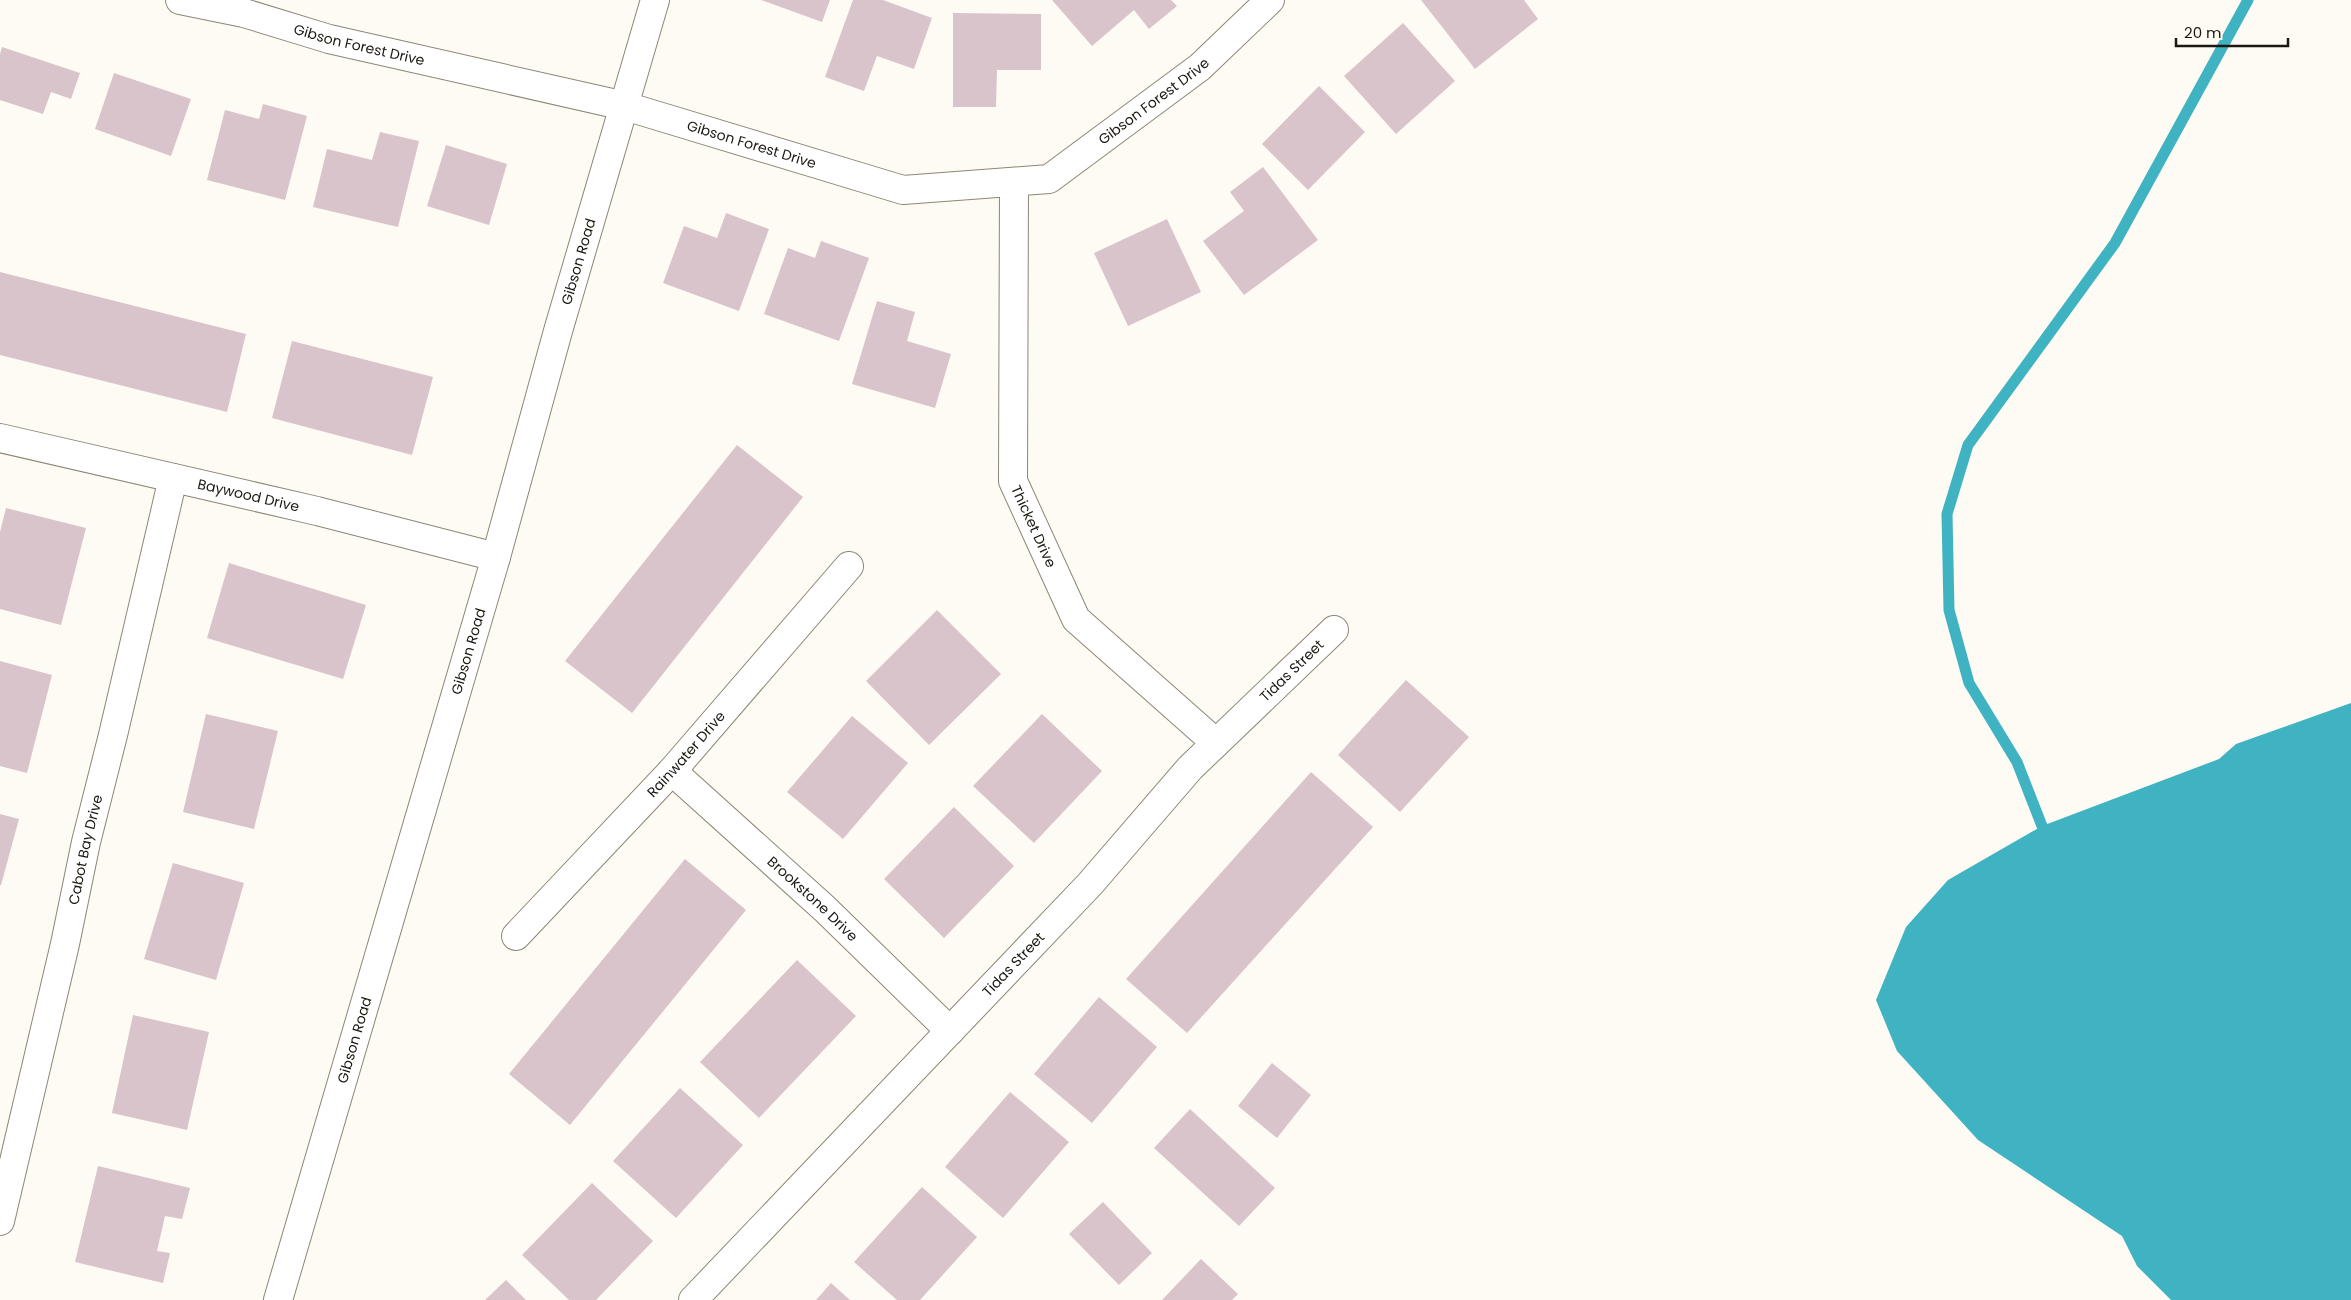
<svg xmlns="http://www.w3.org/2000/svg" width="2351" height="1300" viewBox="0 0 2351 1300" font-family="Poppins,sans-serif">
	<rect width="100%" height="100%" fill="#fefbf4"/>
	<!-- water -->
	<polygon fill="#3fb3c2" points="2351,703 2351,1300 2171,1300 2137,1266 2122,1236 1978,1140 1897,1051 1876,1000 1906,927 1948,880 2042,826 2219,759 2236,744"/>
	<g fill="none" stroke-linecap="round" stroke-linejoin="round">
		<!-- stream -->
		<polyline stroke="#3fb3c2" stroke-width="11" points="2042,826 2017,762 1969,683 1949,610 1947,514 1968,445 2115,243 2248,0"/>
	</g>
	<!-- building -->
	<g fill="#dac4cb">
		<polygon points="761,0 830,0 822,22"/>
		<polygon points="853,0 883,0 932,18 914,69 877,56 864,91 825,77"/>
		<polygon points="1052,0 1171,0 1177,6 1149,29 1134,10 1092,46"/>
		<polygon points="1421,0 1524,0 1538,19 1475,69"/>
		<polygon points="953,13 1041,14 1041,70 997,70 996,107 953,107"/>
		<polygon points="1403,23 1455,81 1396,134 1344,76"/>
		<polygon points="2,47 80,73 71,99 51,92 43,114 0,100 0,54"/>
		<polygon points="114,73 191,99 171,156 95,129"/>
		<polygon points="1319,86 1365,132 1308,190 1262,144"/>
		<polygon points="263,104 307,116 285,200 207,180 225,110 259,119"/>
		<polygon points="380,132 419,141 398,227 313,207 327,149 372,160"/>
		<polygon points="446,145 507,164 489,225 427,206"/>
		<polygon points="1263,167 1318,240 1244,295 1203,241 1244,211 1230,192"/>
		<polygon points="726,213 769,229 739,311 663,283 684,226 717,238"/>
		<polygon points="1167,219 1201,292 1128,326 1094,253"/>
		<polygon points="821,241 869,258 839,341 764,314 788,248 815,258"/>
		<polygon points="0,272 246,334 227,412 0,355"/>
		<polygon points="877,301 915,312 907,341 951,354 935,408 852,384"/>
		<polygon points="292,341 433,377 412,455 272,418"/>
		<polygon points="737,445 803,497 632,713 565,661"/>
		<polygon points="6,508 86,528 61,625 0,609 0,532"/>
		<polygon points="229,563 366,605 343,679 207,638"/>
		<polygon points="937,610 1001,674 929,745 866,681"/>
		<polygon points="0,661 52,675 27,773 0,766"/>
		<polygon points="1406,680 1469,737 1400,812 1338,755"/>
		<polygon points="206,714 278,731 254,829 183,812"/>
		<polygon points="1042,714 1102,771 1034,843 973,786"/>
		<polygon points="852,716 908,763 843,839 787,792"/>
		<polygon points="1311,772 1373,827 1187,1033 1126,979"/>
		<polygon points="954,807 1014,866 944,938 884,879"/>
		<polygon points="0,814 19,819 1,885 0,885"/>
		<polygon points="685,859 746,910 570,1125 509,1074"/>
		<polygon points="173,863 244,883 216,980 144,959"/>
		<polygon points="797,960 856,1016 759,1118 700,1062"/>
		<polygon points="1099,997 1157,1047 1092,1123 1034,1074"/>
		<polygon points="133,1015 209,1032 187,1130 112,1113"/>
		<polygon points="1272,1063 1311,1095 1277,1138 1238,1106"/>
		<polygon points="680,1088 743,1145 676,1218 613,1161"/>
		<polygon points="1010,1092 1069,1142 1003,1218 945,1167"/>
		<polygon points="1190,1109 1275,1188 1239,1226 1154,1148"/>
		<polygon points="98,1166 190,1188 182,1219 165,1216 157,1251 170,1253 163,1283 75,1262"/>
		<polygon points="592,1183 653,1241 596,1300 569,1300 522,1255"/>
		<polygon points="922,1187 977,1237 920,1300 897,1300 854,1262"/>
		<polygon points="1103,1202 1152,1253 1119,1285 1069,1234"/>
		<polygon points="1201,1259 1238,1294 1232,1300 1162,1300"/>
		<polygon points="506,1280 526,1300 485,1300"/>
		<polygon points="831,1283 850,1300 816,1300"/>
	</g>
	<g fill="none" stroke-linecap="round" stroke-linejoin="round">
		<defs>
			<g id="minor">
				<path id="s1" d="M180 0 244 13 329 39 625 106 903 190 1049 179 1200 67 1270 0"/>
				<path id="s2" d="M1014 182 1013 481 1076 619 1216 743"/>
				<path id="s3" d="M0 438 317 511 496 557"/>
				<path id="s4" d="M672 771 825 909 950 1031"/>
				<path id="s5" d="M516 936 672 771 849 566"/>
				<path id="s6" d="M0 1221 65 944 86 842 113 735 173 478"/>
				<path id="s7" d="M693 1300 1090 884 1190 768 1334 630"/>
			</g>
			<g id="tertiary">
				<path id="s8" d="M278 1300 496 557 558 331 655 0"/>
			</g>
		</defs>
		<!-- minor casing -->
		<use href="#minor" stroke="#8d8675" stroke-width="30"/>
		<!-- tertiary casing -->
		<use href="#tertiary" stroke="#8d8675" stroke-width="30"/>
		<!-- minor -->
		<use href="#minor" stroke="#fff" stroke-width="28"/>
		<!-- tertiary -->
		<use href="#tertiary" stroke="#fff" stroke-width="28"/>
	</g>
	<g text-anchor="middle" stroke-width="4" stroke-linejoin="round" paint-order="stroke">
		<!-- street labels -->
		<g font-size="14" fill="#1b1812" stroke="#fefbf4">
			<text dy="5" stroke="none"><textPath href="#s1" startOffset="185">Gibson Forest Drive</textPath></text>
			<text dy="5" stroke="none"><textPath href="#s1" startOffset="1025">Gibson Forest Drive</textPath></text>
			<text dy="5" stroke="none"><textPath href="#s1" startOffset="590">Gibson Forest Drive</textPath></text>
			<text dy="5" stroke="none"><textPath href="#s8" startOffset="1081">Gibson Road</textPath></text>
			<text dy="5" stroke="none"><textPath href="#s3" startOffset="255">Baywood Drive</textPath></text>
			<text dy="5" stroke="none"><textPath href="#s2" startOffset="349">Thicket Drive</textPath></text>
			<text dy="5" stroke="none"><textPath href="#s8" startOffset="676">Gibson Road</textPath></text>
			<text dy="5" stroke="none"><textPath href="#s7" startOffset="869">Tidas Street</textPath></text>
			<text dy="5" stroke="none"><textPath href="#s5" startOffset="249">Rainwater Drive</textPath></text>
			<text dy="5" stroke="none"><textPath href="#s6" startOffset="381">Cabot Bay Drive</textPath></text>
			<text dy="5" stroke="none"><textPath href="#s4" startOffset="190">Brookstone Drive</textPath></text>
			<text dy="5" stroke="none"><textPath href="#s7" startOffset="464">Tidas Street</textPath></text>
			<text dy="5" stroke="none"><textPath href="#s8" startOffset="271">Gibson Road</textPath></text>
		</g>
	</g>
	<!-- scale -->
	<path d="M2176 38v8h112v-8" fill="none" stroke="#1b1812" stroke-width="2.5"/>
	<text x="2184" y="38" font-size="15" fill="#1b1812" stroke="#fefbf4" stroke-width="4" paint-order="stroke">20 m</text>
</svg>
